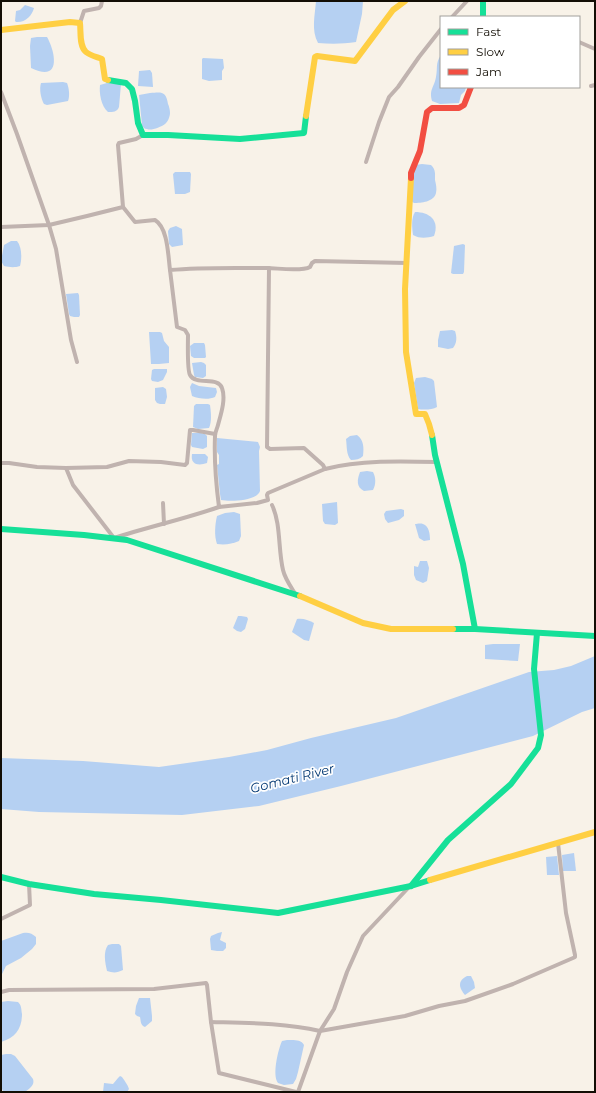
<svg xmlns="http://www.w3.org/2000/svg" width="596" height="1093" viewBox="0 0 596 1093" font-family="Montserrat,sans-serif">
	<rect width="100%" height="100%" fill="#f8f2e8"/>
	<!-- water -->
	<g fill="#b5d0f2">
		<path d="M316 1H363L362 14 356 42C343 44 331 44 318 43 311 30 315 15 316 1Z"/>
		<path d="M25 5 34 8C32 16 25 23 16 22L15 21 16 11 20 10Z"/>
		<path d="M37 37H47C56 53 61 83 31 68L30 46 31 38Z"/>
		<path d="M441 55V87H466L465 91 461 95 459 103 440 104 432 101C429 89 434 88 436 77 438 67 435 64 441 55Z"/>
		<polygon points="203,58 223,59 224,68 222,71 222,80 209,81 202,79 202,59"/>
		<polygon points="150,70 152,73 153,87 138,86 139,71"/>
		<path d="M63 82 67 83C69 88 70 96 68 101L47 105 44 104C41 99 39 89 41 83Z"/>
		<path d="M107 83 121 84 119 107C117 112 113 112 108 112 101 106 99 93 100 85Z"/>
		<path d="M150 93C162 92 166 91 168 104 169 106 170 110 170 113 170 116 168 122 165 124 161 127 151 131 147 129 144 129 143 127 142 125L139 95Z"/>
		<path d="M422 164 431 165C436 170 435 174 435 180 436 184 437 189 436 193 434 202 421 203 414 203L411 201 415 165Z"/>
		<polygon points="175,172 190,172 191,174 190,192 185,194 175,194 173,174"/>
		<path d="M415 212C429 212 440 220 434 236 427 238 420 239 413 235 412 228 411 218 415 212Z"/>
		<polygon points="176,226 182,229 183,245 172,247 169,244 168,231 170,228"/>
		<path d="M11 241H17C22 247 22 259 20 266 14 268 9 267 4 266L1 261 4 245Z"/>
		<polygon points="463,244 465,245 464,272 463,274 453,274 451,273 454,246"/>
		<polygon points="78,293 79,295 80,315 79,317 74,317 70,316 69,314 66,294"/>
		<path d="M452 330 455 331C457 337 457 343 453 348L448 349 438 347V340L440 331Z"/>
		<polygon points="149,332 160,332 162,333 164,341 169,347 169,363 159,364 151,364"/>
		<polygon points="194,343 204,343 205,345 206,357 205,358 194,358 191,356 190,346"/>
		<polygon points="201,362 204,363 206,365 206,376 203,378 195,377 194,375 192,363"/>
		<polygon points="154,369 167,369 167,372 163,380 158,382 152,381 151,379 152,370"/>
		<path d="M425 377 432 379 434 381 437 407C432 410 423 410 418 409L414 383 416 378Z"/>
		<path d="M192 383 199 386 216 388 217 392 215 397C209 400 199 399 192 396L190 387Z"/>
		<polygon points="163,387 166,389 167,397 165,404 160,404 157,403 155,400 155,388"/>
		<path d="M196 404H208L210 405C211 412 212 422 209 428L198 429 193 427 194 406Z"/>
		<polygon points="192,433 201,433 205,434 207,436 207,447 203,449 192,447 191,445"/>
		<path d="M357 435C364 440 364 448 363 456 360 459 356 460 351 460 346 455 347 446 346 439L350 436Z"/>
		<path d="M217 438 258 442 260 447 259 451 260 491C257 501 230 502 221 500L220 494 217 465 219 464V455L217 452Z"/>
		<path d="M192 454H205L208 457 207 463C199 466 190 465 192 454Z"/>
		<path d="M367 471 373 472C376 478 376 484 373 490L364 491C356 487 357 480 360 472Z"/>
		<polygon points="337,502 338,523 335,525 325,524 323,521 322,504"/>
		<polygon points="401,509 404,510 404,516 399,520 388,523 385,519 384,514 386,511"/>
		<path d="M234 512 240 514 241 536 239 541C232 544 225 545 217 544 214 536 215 524 217 516L225 513Z"/>
		<path d="M415 524C417 524 420 523 423 524 429 526 430 534 430 540L424 541 419 538Z"/>
		<polygon points="420,561 427,561 429,568 427,581 423,583 416,580 414,575 414,566 418,567"/>
		<polygon points="238,616 241,616 247,617 248,619 245,629 241,632 237,631 233,628"/>
		<path d="M297 619C303 618 308 620 314 623L309 641 304 640 292 632Z"/>
		<polygon points="493,644 520,644 518,661 485,659 485,645"/>
		<polygon points="595,656 595,708 582,712 533,736 341,786 259,806 182,815 39,812 1,809 1,758 83,761 159,767 229,757 267,750 311,738 396,718 529,672 554,670 571,666"/>
		<polygon points="574,853 576,871 563,871 562,855"/>
		<polygon points="557,856 559,875 547,875 546,857"/>
		<polygon points="222,932 220,940 226,943 226,948 223,951 217,951 211,950 210,939 211,936 218,933"/>
		<path d="M23 933C28 932 32 933 36 937V944L32 949 21 958 6 966 1 976V941Z"/>
		<path d="M112 944H119L121 946 123 970C117 973 113 973 107 971 105 962 103 952 108 945Z"/>
		<path d="M467 976H471L474 982 475 988 465 995C459 988 457 981 467 976Z"/>
		<path d="M139 998H150L152 1016V1021L145 1027C140 1025 141 1021 140 1017L137 1016 135 1014 136 1006Z"/>
		<path d="M8 1001 18 1002C22 1006 21 1009 22 1014 22 1029 15 1038 1 1042V1002Z"/>
		<path d="M287 1040C293 1040 301 1039 304 1045L298 1072 296 1079 293 1084 284 1085 278 1083C272 1075 278 1050 282 1041Z"/>
		<path d="M6 1054H11L15 1056 33 1079C35 1085 30 1088 25 1092L3 1091 1 1087V1055Z"/>
		<path d="M120 1076 122 1077C124 1080 128 1085 129 1089L127 1092H103L104 1083 113 1084 118 1078Z"/>
	</g>
	<g fill="none" stroke-linecap="round" stroke-linejoin="round">
		<!-- street -->
		<g stroke="#c0b3af" stroke-width="4">
			<polyline points="452,17 467,1"/>
			<polyline points="80,23 84,11 99,8 101,6 102,1"/>
			<polyline points="579,42 595,49"/>
			<polyline points="591,86 595,85"/>
			<polyline points="1,92 17,134 49,225 56,249 71,340 77,362"/>
			<polyline points="366,162 379,122 389,97 398,87 419,57 441,29"/>
			<path d="M123 207 135 222 155 220C168 228 168 255 170 270"/>
			<polyline points="1,227 49,225 87,216 123,207 118,145 119,143 136,139 143,135"/>
			<path d="M269 268 267 447 270 449 304 448 323 465 325 469C359 460 401 461 437 462"/>
			<polyline points="1,463 9,463 37,467 66,468 107,467 129,461 161,462 185,465 187,463 190,430 193,430 215,434"/>
			<path d="M66 468 73 485 114 538C148 527 184 519 219 507"/>
			<path d="M325 469 268 493 267 495 268 500 257 503 219 507C216 484 214 460 215 436 215 432 217 429 218 425 221 414 226 399 222 388 218 376 196 386 190 375 187 370 188 342 188 335L185 330 177 327 170 270C202 267 235 268 267 268 277 268 301 272 310 267L312 263 315 261 407 263"/>
			<polyline points="163,503 164,524"/>
			<path d="M272 505C281 524 278 549 283 570 285 579 291 587 296 595"/>
			<polyline points="1,919 30,905 29,884"/>
			<polyline points="1,992 9,990 154,989 206,983 207,985 211,1022 219,1073 296,1092"/>
			<path d="M211 1022C248 1023 285 1023 320 1031L405 1016 439 1006 465 1001 513 984 573 958 575 957V955L566 913 558 843"/>
			<polyline points="298,1092 320,1031 334,1009 347,972 363,936 410,886"/>
		</g>
		<!-- fast -->
		<g stroke="#16e098" stroke-width="6">
			<polyline points="483,1 483,17"/>
			<polyline points="108,80 126,83 132,89 135,101 138,123 143,135 168,135 240,139 304,133 306,116"/>
			<polyline points="432,435 435,455 463,564 475,629"/>
			<polyline points="1,529 84,535 127,540 300,596"/>
			<polyline points="453,629 475,629 595,636"/>
			<polyline points="1,877 29,884 94,894 161,900 278,913 411,886 430,880"/>
			<polyline points="411,886 448,840 511,784 538,748 541,735 534,669 537,633"/>
		</g>
		<!-- slow -->
		<g stroke="#ffcf43" stroke-width="6">
			<path d="M1 30 70 22 80 23C81 32 79 46 86 52 91 56 97 57 102 59L105 79 108 80"/>
			<polyline points="306,116 315,57 317,56 355,61 393,10 405,1"/>
			<polyline points="411,178 405,289 406,352 416,414 425,414 429,424 432,435"/>
			<polyline points="300,596 363,623 391,629 453,629"/>
			<polyline points="430,880 595,832"/>
		</g>
		<!-- jam -->
		<polyline stroke="#f24e42" stroke-width="6" points="411,178 411,173 420,151 427,112 432,108 459,108 464,105 471,87"/>
	</g>
	<g text-anchor="middle" stroke-width="3.5" stroke-linejoin="round" paint-order="stroke">
		<!-- water labels -->
		<g font-size="13" font-style="italic" fill="#043973" stroke="#fff">
			<text transform="translate(292 778) rotate(-14)" y="5">Gomati River</text>
		</g>
	</g>
	<!-- border -->
	<rect width="596" height="1093" fill="none" stroke="#130e05" stroke-width="4"/>
	<!-- legend -->
	<rect x="440" y="16" width="140" height="72" fill="#ffffff" stroke="#a19f9b"/>
	<rect x="448" y="29" width="20" height="6" fill="#16e098" stroke="#a19f9b"/>
	<text x="476" y="36" font-size="12" fill="#130e05">Fast</text>
	<rect x="448" y="49" width="20" height="6" fill="#ffcf43" stroke="#a19f9b"/>
	<text x="476" y="56" font-size="12" fill="#130e05">Slow</text>
	<rect x="448" y="69" width="20" height="6" fill="#f24e42" stroke="#a19f9b"/>
	<text x="476" y="76" font-size="12" fill="#130e05">Jam</text>
</svg>
